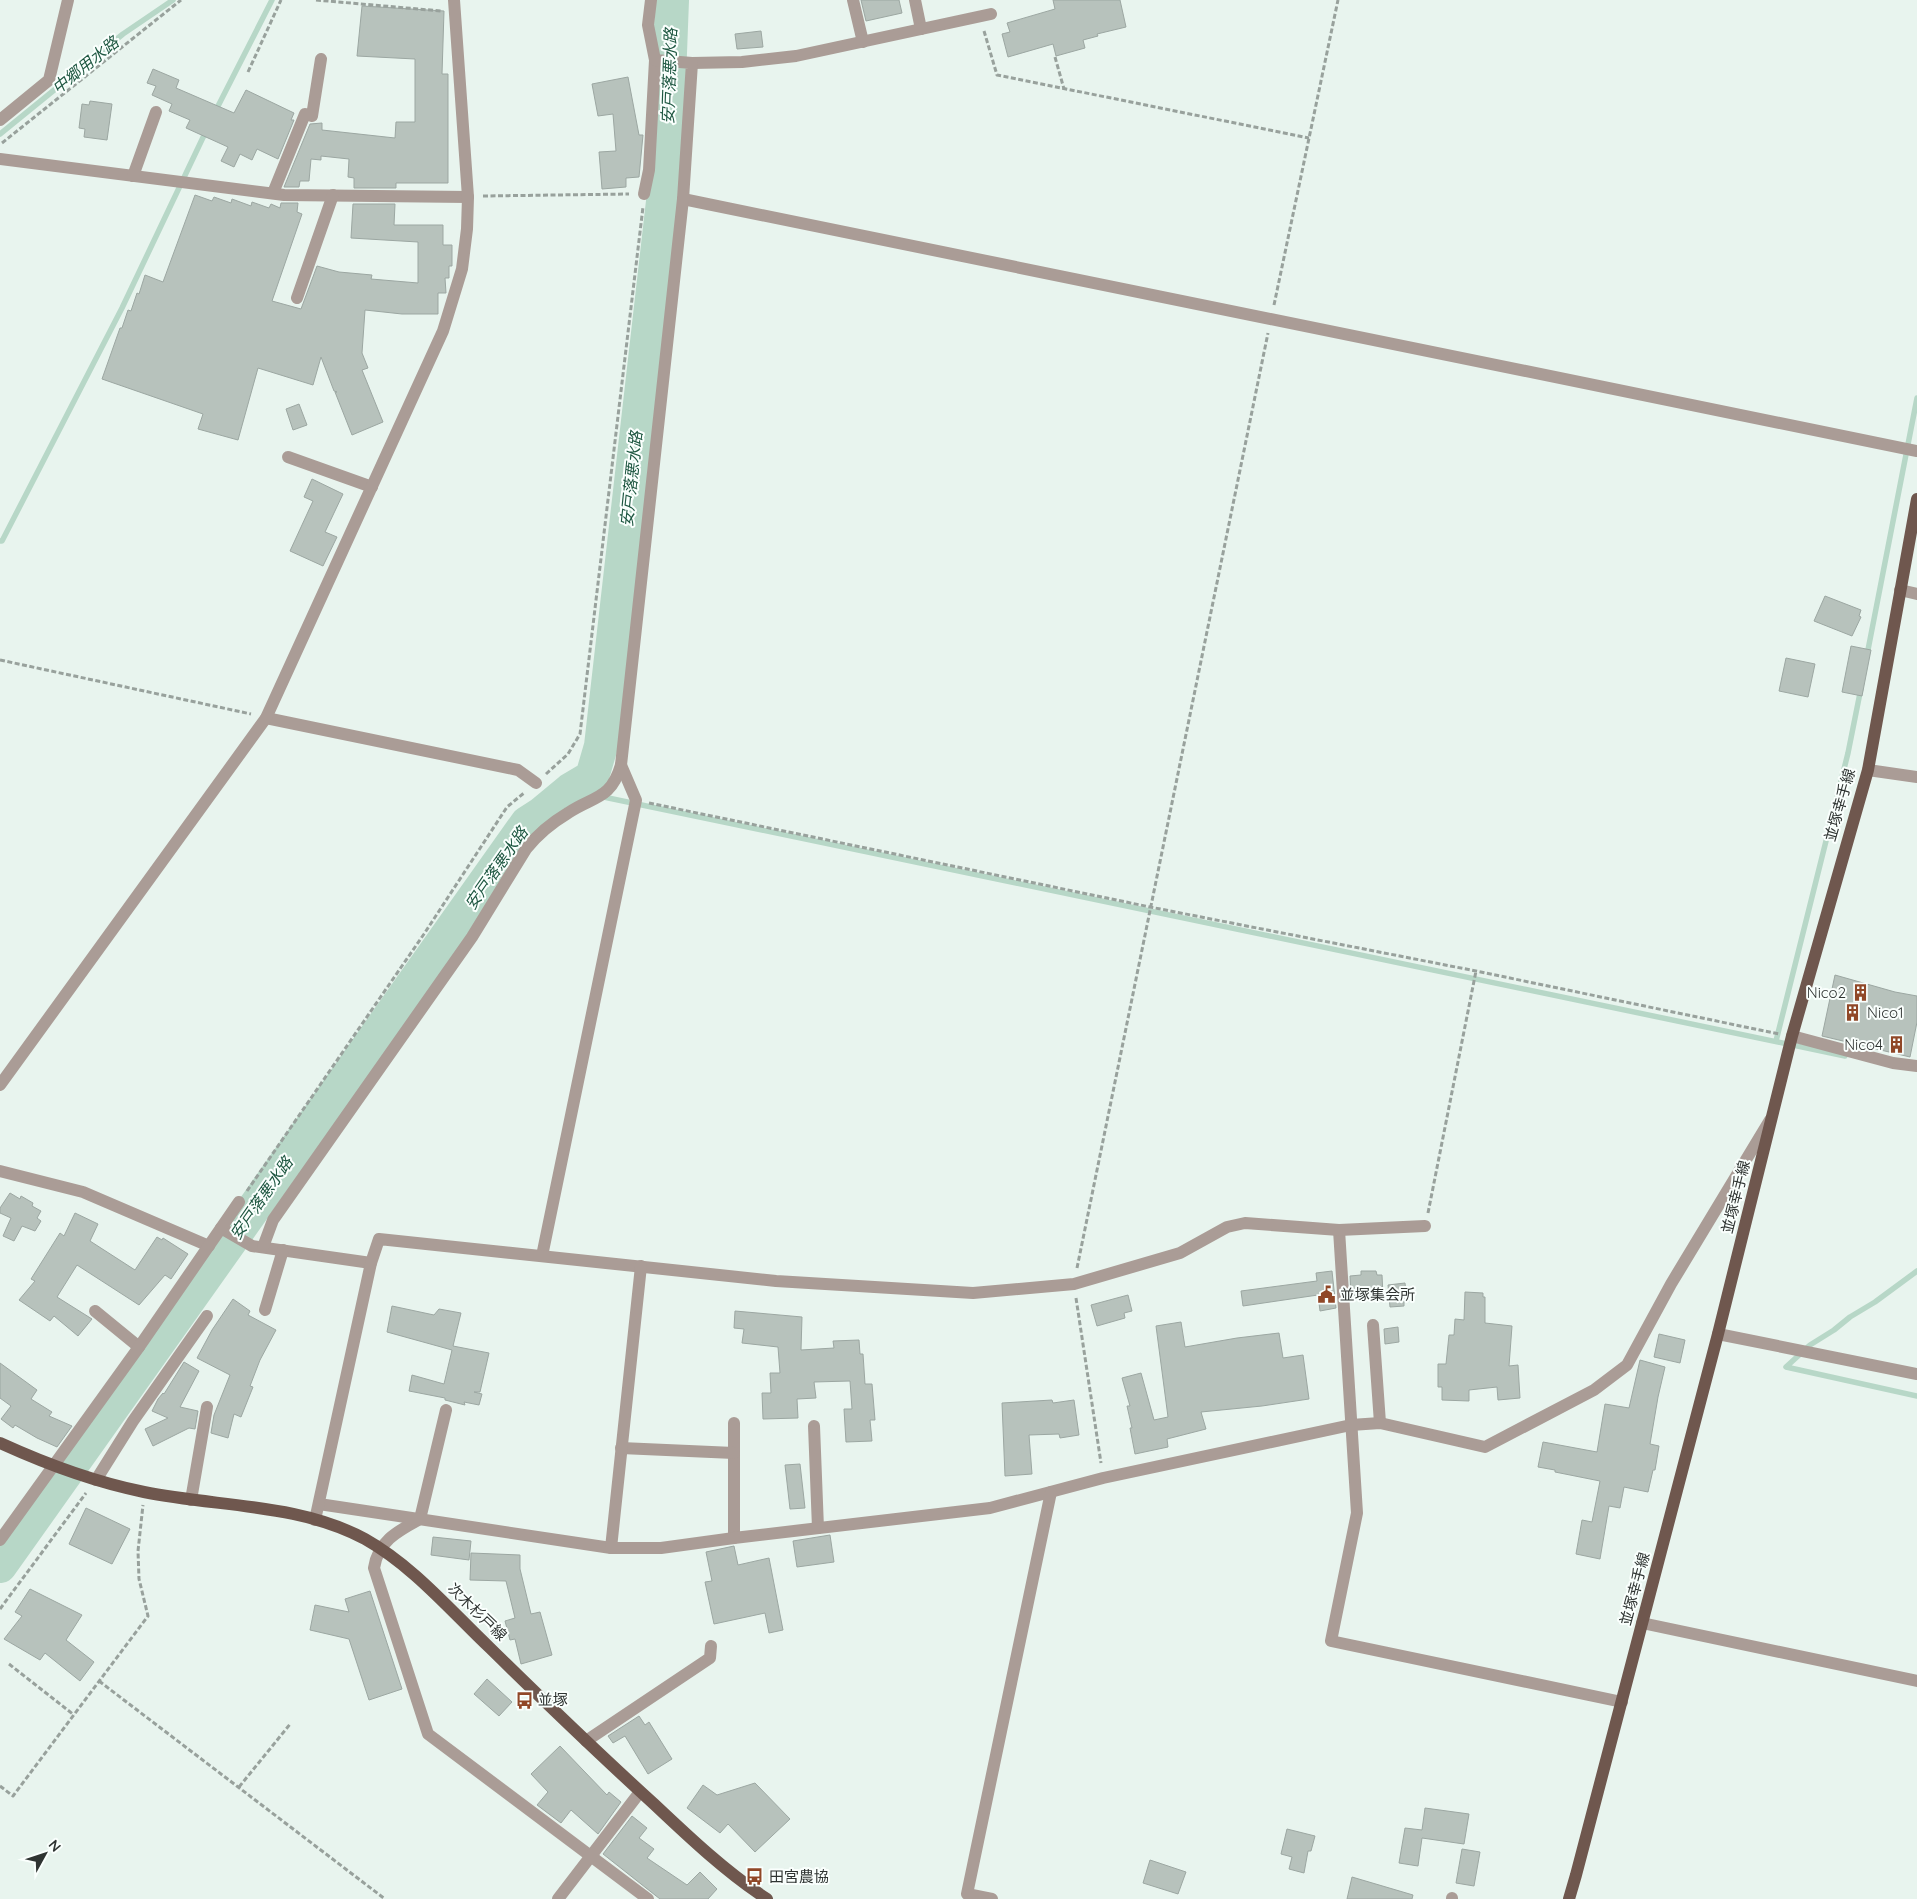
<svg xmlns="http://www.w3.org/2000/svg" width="1917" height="1899" viewBox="0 0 1917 1899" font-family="Quicksand,'Noto Sans JP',sans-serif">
	<rect width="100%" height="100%" fill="#e8f4ee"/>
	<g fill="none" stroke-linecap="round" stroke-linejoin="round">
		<!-- stream -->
		<g stroke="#b7d7c7" stroke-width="5.5">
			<polyline points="215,112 272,0"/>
			<polyline points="0,134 123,34 173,0"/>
			<polyline points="0,541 2,541 122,308 207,129"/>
			<polyline points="1867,655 1917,398"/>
			<polyline points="570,790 1845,1056"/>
			<polyline points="1776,1041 1848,753 1861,688"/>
			<polyline points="1917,1271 1875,1302 1850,1317 1834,1330 1810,1345 1786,1367 1917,1396"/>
		</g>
		<!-- river -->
		<polyline stroke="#b7d7c7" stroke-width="34" points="0,1566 527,823 541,814 570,790 592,777 601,746 665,184 672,0"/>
	</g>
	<!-- building -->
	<g fill="#b7c2bc" stroke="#9ca7a2">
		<polygon points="861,0 899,0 902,13 866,21"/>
		<polygon points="1053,0 1120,0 1126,27 1097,34 1098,36 1083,40 1085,48 1056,56 1053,44 1008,57 1002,34 1010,32 1007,23 1055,9"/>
		<polygon points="362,6 444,11 442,74 448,74 448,183 396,183 396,188 354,188 354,178 348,177 349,159 321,156 321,160 311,159 309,181 300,181 299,187 284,187 310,124 322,123 322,130 395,138 396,122 415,122 415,59 357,56"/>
		<polygon points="761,31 763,47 737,49 735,34"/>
		<polygon points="153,69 179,80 176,88 234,113 246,90 294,113 291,120 294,120 278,159 257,149 252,160 240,154 234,167 221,161 228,147 186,128 190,120 169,111 172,104 152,95 156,86 147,83"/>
		<polygon points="628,77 639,135 643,135 639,177 626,178 626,187 602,189 599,152 616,151 613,114 598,116 592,84"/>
		<polygon points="90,101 112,104 107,140 84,137 85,129 79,128 82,104 89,105"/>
		<polygon points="195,195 212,201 214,197 231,203 232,199 251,206 252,202 269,208 271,204 280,208 281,203 298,203 297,212 302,214 272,301 301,309 317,266 339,272 372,275 371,279 418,283 418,242 351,238 353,204 395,204 394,225 443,225 443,245 452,245 452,266 449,266 449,278 445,278 446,293 438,293 438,314 402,314 365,310 362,353 368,368 362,370 383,422 352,435 335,392 337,392 334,391 321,357 313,385 258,368 238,440 198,429 203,414 102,379 120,328 122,328 128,310 131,311 137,293 139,294 145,275 163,282"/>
		<polygon points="299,404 307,425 293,430 286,409"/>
		<polygon points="312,479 343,494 325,532 337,537 323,566 290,551 313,501 304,497"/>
		<polygon points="1825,596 1861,610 1859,616 1861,617 1852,636 1814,621"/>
		<polygon points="1851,646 1871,650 1862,696 1842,692"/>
		<polygon points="1786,658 1815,664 1808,697 1779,691"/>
		<polygon points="1835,975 1895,992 1917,996 1917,1022 1910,1057 1822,1036"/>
		<polygon points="10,1193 20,1199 21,1196 33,1203 32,1206 41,1211 37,1218 41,1221 35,1231 22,1226 14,1241 3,1236 11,1218 0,1213 0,1208"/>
		<polygon points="75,1213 98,1224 90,1241 135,1270 157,1237 162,1240 163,1238 188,1254 171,1279 165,1275 139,1305 77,1265 57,1297 92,1319 78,1336 54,1316 50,1321 19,1300 35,1281 31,1279 60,1233 64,1236"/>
		<polygon points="1332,1271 1336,1308 1320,1311 1318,1295 1243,1306 1241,1291 1317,1281 1316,1273"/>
		<polygon points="1361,1271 1376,1271 1377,1275 1382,1275 1383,1296 1351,1296 1350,1276 1361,1275"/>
		<polygon points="1405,1283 1407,1301 1404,1301 1404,1306 1390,1307 1388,1285"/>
		<polygon points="1465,1292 1483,1293 1483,1297 1485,1297 1485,1323 1512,1326 1509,1366 1518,1365 1520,1398 1498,1400 1497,1387 1469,1390 1469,1401 1442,1400 1442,1387 1438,1387 1438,1364 1446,1364 1449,1335 1454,1335 1455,1319 1464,1320"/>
		<polygon points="1128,1295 1132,1311 1124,1313 1125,1318 1097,1326 1091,1305"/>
		<polygon points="233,1299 250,1311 248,1315 276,1330 260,1360 250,1386 253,1387 241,1417 234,1414 228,1438 211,1433 214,1415 230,1375 197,1358 212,1330"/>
		<polygon points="392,1306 434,1315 439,1309 461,1313 453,1346 489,1353 480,1392 474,1392 482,1394 479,1405 464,1402 465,1405 445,1400 445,1398 409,1391 412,1375 444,1384 452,1350 387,1332"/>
		<polygon points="735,1311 802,1317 801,1350 834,1348 833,1341 859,1340 860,1354 863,1354 865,1384 872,1384 875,1420 870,1420 872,1441 846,1442 844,1409 852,1409 850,1381 814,1382 816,1398 797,1399 798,1418 763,1419 762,1393 771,1393 770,1373 780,1373 778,1347 742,1343 744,1329 734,1328"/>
		<polygon points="1181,1322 1185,1347 1237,1338 1279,1333 1283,1358 1303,1355 1309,1399 1262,1406 1201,1412 1206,1429 1167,1439 1168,1447 1135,1454 1130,1428 1132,1428 1127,1406 1130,1406 1122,1378 1141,1373 1154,1420 1168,1417 1156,1326"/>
		<polygon points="1398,1327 1399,1342 1385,1344 1384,1329"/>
		<polygon points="1659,1334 1685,1340 1680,1363 1654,1357"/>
		<polygon points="1640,1360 1665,1367 1658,1397 1650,1444 1659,1446 1655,1470 1653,1470 1648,1492 1624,1487 1620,1508 1609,1506 1600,1559 1576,1554 1582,1520 1592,1522 1600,1481 1555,1472 1555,1470 1538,1467 1543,1442 1597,1452 1605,1404 1629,1408"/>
		<polygon points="184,1362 199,1371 180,1407 198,1411 195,1429 189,1428 153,1446 145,1429 168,1418 152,1411 158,1399 163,1393 164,1394"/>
		<polygon points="0,1363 37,1390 31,1399 52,1412 49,1416 72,1426 57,1447 37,1438 15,1425 13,1428 1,1419 11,1406 0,1398"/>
		<polygon points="1052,1400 1053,1403 1074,1400 1079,1435 1060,1438 1059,1434 1029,1435 1032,1474 1005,1476 1002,1403"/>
		<polygon points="800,1464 805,1508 790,1509 785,1465"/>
		<polygon points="86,1508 130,1529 112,1564 69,1544"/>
		<polygon points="830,1535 834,1562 797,1567 793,1541"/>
		<polygon points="433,1537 471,1541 469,1560 431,1555"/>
		<polygon points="734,1546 738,1565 769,1558 783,1630 769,1633 765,1613 714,1624 705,1582 712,1581 706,1552"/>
		<polygon points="471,1553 520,1555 520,1569 531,1614 540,1612 552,1655 521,1664 515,1639 510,1640 505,1621 515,1618 506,1581 470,1580"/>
		<polygon points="30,1589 82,1615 66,1640 94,1662 80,1681 45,1653 40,1660 4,1639 22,1616 15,1612"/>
		<polygon points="370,1591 402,1689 369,1700 349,1639 310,1630 315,1605 349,1612 345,1599"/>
		<polygon points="487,1679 512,1702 499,1716 474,1694"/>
		<polygon points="639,1716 645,1725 649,1722 672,1759 648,1774 625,1736 613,1743 608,1736"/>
		<polygon points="560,1746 607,1795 609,1792 621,1802 598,1834 571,1810 561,1823 537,1805 548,1792 531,1774"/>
		<polygon points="755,1783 790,1819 755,1852 728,1824 720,1833 687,1808 703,1785 717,1795"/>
		<polygon points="1425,1808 1469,1814 1464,1844 1422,1838 1418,1866 1399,1863 1405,1828 1422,1830"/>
		<polygon points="632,1816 647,1828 639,1838 654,1849 647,1858 687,1885 700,1872 717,1889 708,1899 660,1899 603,1854"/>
		<polygon points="1287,1829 1315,1836 1311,1851 1308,1851 1304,1873 1289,1869 1292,1857 1281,1854"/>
		<polygon points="1462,1849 1480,1852 1474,1886 1456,1883"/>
		<polygon points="1150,1860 1186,1872 1178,1894 1143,1883"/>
		<polygon points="1352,1877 1413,1895 1412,1899 1347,1899"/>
	</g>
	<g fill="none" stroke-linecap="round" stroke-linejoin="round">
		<!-- path -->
		<g stroke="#98a19c" stroke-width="3" stroke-dasharray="5 2.5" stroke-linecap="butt">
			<polyline points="316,0 441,11"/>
			<polyline points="984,31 997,75 1309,138"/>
			<polyline points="1055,57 1064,89"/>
			<polyline points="248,72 281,0"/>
			<polyline points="2,143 181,0"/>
			<polyline points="483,196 629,194"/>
			<polyline points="1274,305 1338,0"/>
			<polyline points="0,660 251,714"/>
			<polyline points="546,774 568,754 580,734 643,207"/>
			<polyline points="649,803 1150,907 1476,971 1779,1034"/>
			<polyline points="247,1191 424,934 507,807 524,793"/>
			<polyline points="1428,1213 1476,971"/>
			<polyline points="1077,1268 1268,333"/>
			<polyline points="1076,1298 1101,1463"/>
			<polyline points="0,1609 86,1493"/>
			<polyline points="9,1664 74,1715"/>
			<polyline points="99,1681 385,1899"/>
			<polyline points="0,1786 13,1796 148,1616 139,1579 138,1551 143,1505"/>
			<polyline points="239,1787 291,1723"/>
		</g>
		<!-- minor -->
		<g stroke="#aa9c96" stroke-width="12">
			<polyline points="853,0 863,42"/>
			<polyline points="915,0 921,29"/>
			<polyline points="692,63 742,62 796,56 991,14"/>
			<polyline points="0,120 49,80 68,0"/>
			<polyline points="0,159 284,195 468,197"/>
			<polyline points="133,176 156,112"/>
			<polyline points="273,193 305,114 312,116 321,59"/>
			<polyline points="644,194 649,170 655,60"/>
			<polyline points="683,199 1917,451"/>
			<polyline points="297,298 333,195"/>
			<polyline points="288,457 372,487"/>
			<polyline points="1900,590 1917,594"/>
			<polyline points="266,718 518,770 536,783"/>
			<polyline points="1868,770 1917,777"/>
			<polyline points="1792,1036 1893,1063 1917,1066"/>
			<polyline points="0,1085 266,718 443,331 462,269 467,229 468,197 454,0"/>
			<polyline points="0,1171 83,1192 209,1246"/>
			<polyline points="221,1228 252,1246 371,1263"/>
			<polyline points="1339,1230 1357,1513 1331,1641 1622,1702"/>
			<path d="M263 1247 273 1220 472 937 526 849C537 835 553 822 568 813 593 796 611 800 621 765L683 199 692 63 655 60 648 25 651 0"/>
			<polyline points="542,1256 636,800 621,765"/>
			<polyline points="265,1310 283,1250"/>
			<polyline points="95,1311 139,1347"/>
			<polyline points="1373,1325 1380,1423"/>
			<polyline points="1718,1334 1917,1374"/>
			<path d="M446 1410 420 1519C398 1531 378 1541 374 1568L428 1734 648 1899"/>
			<polyline points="734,1423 734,1538"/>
			<polyline points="814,1426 818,1528"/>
			<polyline points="621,1448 734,1453"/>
			<polyline points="96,1480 133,1421 207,1316"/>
			<polyline points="191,1500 207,1407"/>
			<polyline points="319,1504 611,1548 661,1548 734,1538 990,1508 1103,1478 1351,1425 1380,1423 1485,1447 1594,1390 1627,1365 1671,1284 1770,1120"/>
			<polyline points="315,1520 371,1263 379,1239 776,1281 973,1293 1074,1284 1180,1253 1227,1227 1245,1223 1339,1230 1425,1226"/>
			<polyline points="0,1540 139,1347 239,1202"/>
			<polyline points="611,1548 641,1266"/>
			<polyline points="1642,1623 1917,1681"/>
			<polyline points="586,1741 710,1658 711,1646"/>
			<polyline points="558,1899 640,1792"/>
			<polyline points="992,1899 967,1894 1051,1492"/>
			<polyline points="1452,1899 1452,1898"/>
		</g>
		<!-- major -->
		<g stroke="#6f574e" stroke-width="12">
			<path d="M0 1443C46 1464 94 1482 144 1492 217 1507 298 1503 365 1539 413 1566 450 1610 490 1648 544 1701 598 1753 654 1804 690 1838 726 1872 767 1899"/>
			<polyline points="1569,1899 1576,1875 1718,1334 1792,1036 1868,770 1917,499"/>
		</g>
	</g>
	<!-- icons -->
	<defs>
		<symbol id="building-bare" viewBox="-9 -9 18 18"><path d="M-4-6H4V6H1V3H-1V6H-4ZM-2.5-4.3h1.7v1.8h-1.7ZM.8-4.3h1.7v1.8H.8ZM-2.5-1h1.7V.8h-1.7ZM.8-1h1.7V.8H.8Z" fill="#904727" stroke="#fafffd" stroke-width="2.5" paint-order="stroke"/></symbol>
		<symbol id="civic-bare" viewBox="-9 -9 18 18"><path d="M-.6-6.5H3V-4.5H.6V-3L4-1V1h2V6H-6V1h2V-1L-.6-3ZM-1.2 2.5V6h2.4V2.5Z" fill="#904727" stroke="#fafffd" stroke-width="2.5" paint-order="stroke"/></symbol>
		<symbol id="bus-bare" viewBox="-9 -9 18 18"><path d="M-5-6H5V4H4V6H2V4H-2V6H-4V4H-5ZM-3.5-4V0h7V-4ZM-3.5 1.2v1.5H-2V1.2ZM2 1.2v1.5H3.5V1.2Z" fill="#904727" stroke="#fafffd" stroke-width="2.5" paint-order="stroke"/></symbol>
	</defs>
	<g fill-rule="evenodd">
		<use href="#building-bare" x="1848" y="980" width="25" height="25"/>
		<use href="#building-bare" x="1840" y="1000" width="25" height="25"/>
		<use href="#building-bare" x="1884" y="1032" width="25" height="25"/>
		<use href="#civic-bare" x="1314" y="1282" width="25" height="25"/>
		<use href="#bus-bare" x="512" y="1688" width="25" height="25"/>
		<use href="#bus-bare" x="742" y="1864" width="25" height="25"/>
	</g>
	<g text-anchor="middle" stroke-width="4" stroke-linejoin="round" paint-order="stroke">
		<!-- street labels -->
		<g font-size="15" fill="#2f3432" stroke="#fafffd">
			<text transform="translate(1840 805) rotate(-74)" y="5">並塚幸手線</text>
			<text transform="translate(1736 1197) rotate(-76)" y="5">並塚幸手線</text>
			<text transform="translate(1635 1589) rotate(-75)" y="5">並塚幸手線</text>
			<text transform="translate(477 1612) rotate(44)" y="5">次木杉戸線</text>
		</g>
		<!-- poi labels -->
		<g font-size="15" fill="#2f3432" stroke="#fafffd" text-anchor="start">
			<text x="1846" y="998" text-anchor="end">Nico2</text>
			<text x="1867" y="1018">Nico1</text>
			<text x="1883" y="1050" text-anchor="end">Nico4</text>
			<text x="1340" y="1300">並塚集会所</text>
			<text x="538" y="1705">並塚</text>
			<text x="769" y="1882">田宮農協</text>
		</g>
		<!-- water labels -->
		<g font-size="16" font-style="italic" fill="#1e5741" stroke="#fafffd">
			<text transform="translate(85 65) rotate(-39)" y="6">中郷用水路</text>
			<text transform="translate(669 76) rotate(-88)" y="6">安戸落悪水路</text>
			<text transform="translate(631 479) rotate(-84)" y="6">安戸落悪水路</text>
			<text transform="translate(496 868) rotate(-55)" y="6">安戸落悪水路</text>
			<text transform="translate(261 1198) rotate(-55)" y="6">安戸落悪水路</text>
		</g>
	</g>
	<!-- north arrow -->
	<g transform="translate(45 1854) rotate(50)" stroke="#fafffd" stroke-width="4" paint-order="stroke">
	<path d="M0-4L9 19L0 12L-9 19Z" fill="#2f3432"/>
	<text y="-8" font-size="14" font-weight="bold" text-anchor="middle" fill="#2f3432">N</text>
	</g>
</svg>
